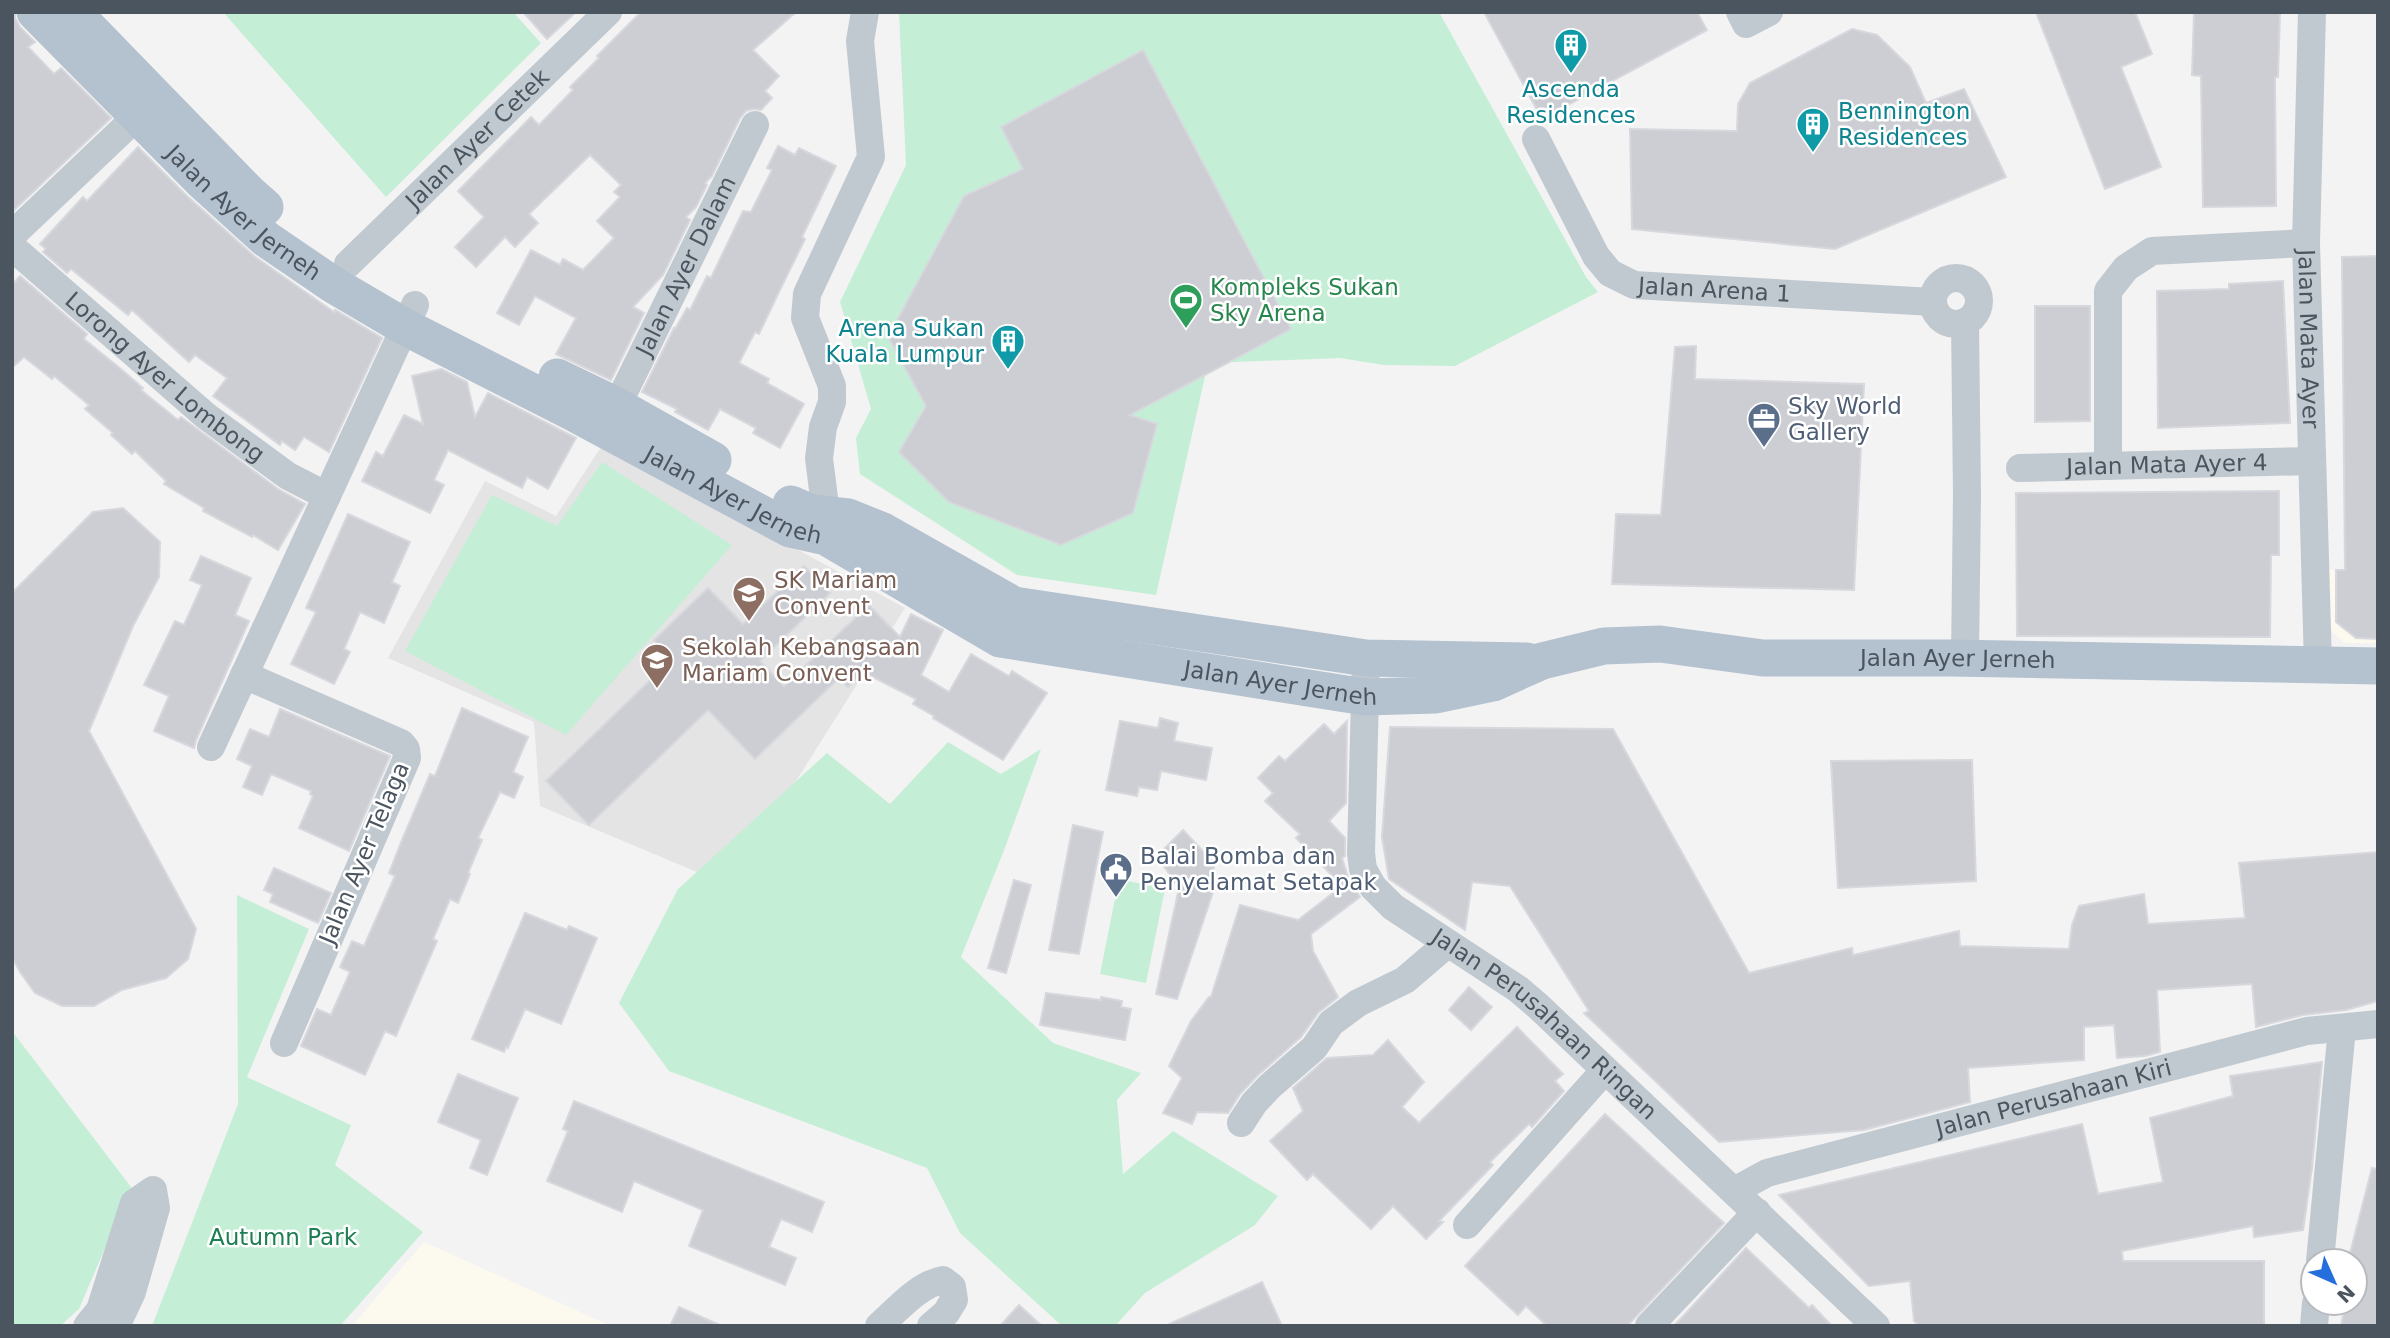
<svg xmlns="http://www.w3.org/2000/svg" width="2390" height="1338" viewBox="0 0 2390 1338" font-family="'DejaVu Sans',sans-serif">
	<rect width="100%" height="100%" fill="#f4f3f3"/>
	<!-- commercial -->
	<g fill="#fcf9ef">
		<polygon points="2378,569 2378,643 2344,643 2325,625 2323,570"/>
		<polygon points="424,1242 611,1326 352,1326"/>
	</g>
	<!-- education -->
	<polygon fill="#e5e4e4" points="603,444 905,608 730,886 540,806 534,722 388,658 485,481 556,516"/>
	<!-- green -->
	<g fill="#c5eed6">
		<polygon points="223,12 513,12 541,43 386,197"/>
		<polygon points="899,12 1439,12 1586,277 1598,292 1455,366 1384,365 1340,358 1208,363 1156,595 1017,575 860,474 856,438 871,409 840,302 906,165"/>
		<polygon points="602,462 732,545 566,735 405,651 492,495 557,526"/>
		<polygon points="948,742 1001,774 1041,749 1003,853 961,957 1053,1043 1141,1073 1117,1100 1123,1174 1173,1131 1278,1196 1255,1225 1145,1293 1115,1326 1062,1326 960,1233 927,1168 669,1071 619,1003 678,889 827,753 890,804"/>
		<polygon points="1119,879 1165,889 1146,983 1100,974"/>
		<polygon points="237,895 309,929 247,1077 351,1125 335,1165 423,1232 340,1326 152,1326 238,1104"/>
		<polygon points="12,1031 131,1187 79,1309 60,1326 12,1326"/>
	</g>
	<!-- building -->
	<g fill="#cdced4" stroke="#d7d8dd" stroke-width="2">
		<polygon points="12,12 15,12 15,18 20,27 35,42 28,47 54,74 61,68 111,118 12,212"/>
		<polygon points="523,12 576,12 547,39"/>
		<polygon points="641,12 796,12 753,50 779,76 765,91 772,98 761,110 753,109 746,111 740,118 712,176 705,183 707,185 696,207 686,217 690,220 663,275 633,307 644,313 611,380 556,354 576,318 535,296 519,325 497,313 531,250 560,265 563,259 583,270 614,238 597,221 620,197 614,192 621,185 590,155 529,214 538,223 515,247 505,237 476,267 455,247 484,217 458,191 531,117 539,125 573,90 570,87 599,58 597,56"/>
		<polygon points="1484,12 1697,12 1707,30 1542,119"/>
		<polygon points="2036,12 2135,12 2152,54 2121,67 2161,167 2105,189"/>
		<polygon points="2194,12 2280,12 2278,77 2275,77 2276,206 2203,207 2201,76 2192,75"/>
		<polygon points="1852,29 1877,35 1910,67 1926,103 1964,89 2006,177 1835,249 1632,229 1630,129 1737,131 1738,104 1750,83"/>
		<polygon points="1143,50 1291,329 1130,415 1157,424 1133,513 1061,545 949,502 899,452 926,406 888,337 964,196 1023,169 1001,127"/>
		<polygon points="778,146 795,155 799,148 836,166 802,237 805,239 777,296 759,334 755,332 739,363 769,379 767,383 804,404 780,448 753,433 756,428 720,409 708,430 675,412 677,409 642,392 674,328 675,329 687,308 690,310 707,276 711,278 743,211 751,212 772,170 767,168"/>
		<polygon points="138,147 187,196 254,256 334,312 335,310 382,338 329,452 304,437 295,450 282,441 280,445 213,396 227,378 195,355 189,362 132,310 128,315 71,269 67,273 43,252 46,249 40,244 83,197 87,201"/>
		<polygon points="2378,256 2378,639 2356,638 2336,622 2336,570 2345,570 2342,257"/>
		<polygon points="20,276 87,334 84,339 121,369 143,388 141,390 178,420 181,417 278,489 305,504 278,550 253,535 252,537 203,511 204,508 164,484 166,481 135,451 132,454 111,435 113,433 85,409 89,405 54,376 52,379 24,357 12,368 12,285"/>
		<polygon points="2283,281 2290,423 2158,428 2157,291 2229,289 2229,284"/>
		<polygon points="2035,306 2090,306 2090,421 2035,422"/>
		<polygon points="1696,346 1695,379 1864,384 1854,590 1612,584 1616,514 1661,515 1675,347"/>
		<polygon points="441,369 467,382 475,417 488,393 576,438 548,489 527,477 522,488 448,450 434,480 444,485 430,513 362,481 376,452 383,456 404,415 423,424 412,376"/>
		<polygon points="2279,491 2279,555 2271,555 2270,637 2017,636 2016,493"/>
		<polygon points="123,508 160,542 159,577 133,626 89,731 196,929 188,959 166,978 122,990 94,1006 62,1006 35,993 20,972 12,957 12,593 93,512"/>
		<polygon points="348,514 410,542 392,582 400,586 384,623 360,612 344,649 350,652 334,684 291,664 316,612 306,608"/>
		<polygon points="201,556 251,578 235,615 249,621 196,740 194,748 154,731 169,696 144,685 175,621 184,625 202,585 190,580"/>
		<polygon points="804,566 830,593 760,661 784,686 869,605 900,637 911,614 943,630 921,675 949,692 971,654 1009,676 1012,671 1047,693 1003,760 933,718 934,716 913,704 916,699 863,672 848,687 839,678 755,759 708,710 589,825 546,781 672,659 654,640 708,588 743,624"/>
		<polygon points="462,708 528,737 513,772 523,777 514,798 500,792 478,838 482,840 468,873 470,874 458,903 450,899 433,939 437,941 396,1036 385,1031 365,1075 301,1046 317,1009 331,1015 350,972 340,967 352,941 364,946 395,876 389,873 402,840 430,774 435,776"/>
		<polygon points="280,709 390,756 349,851 299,828 313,796 310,794 311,791 271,774 262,795 243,787 252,766 237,759 250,729 269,737"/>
		<polygon points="1160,718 1178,723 1174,741 1212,748 1206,780 1161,771 1157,790 1139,787 1137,796 1106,790 1120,721 1158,728"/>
		<polygon points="1347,721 1346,803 1329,821 1345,838 1345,856 1342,858 1348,877 1360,897 1311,934 1313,951 1338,997 1318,1013 1301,1037 1257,1076 1240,1094 1228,1113 1197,1112 1192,1124 1163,1113 1182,1078 1169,1066 1191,1021 1209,997 1211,997 1240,905 1298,920 1342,886 1296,838 1300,834 1265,801 1273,793 1258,778 1279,756 1285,761 1324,724 1334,734"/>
		<polygon points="1390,727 1613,729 1749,973 1852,948 1853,955 1959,931 1960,946 2069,949 2072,925 2079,906 2144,894 2148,924 2245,918 2239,863 2378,852 2378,1001 2346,1010 2303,1015 2256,1027 2252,984 2157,990 2160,1052 2145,1056 2117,1058 2114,1025 2084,1027 2084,1060 1968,1068 1970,1102 1864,1130 1719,1142 1584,1013 1589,1011 1510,886 1472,882 1465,930 1389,879 1382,837"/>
		<polygon points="1972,760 1976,881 1838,888 1831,761"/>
		<polygon points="1073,825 1103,832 1079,954 1049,950"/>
		<polygon points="1183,830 1214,863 1213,892 1177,999 1156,994 1179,888 1157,856"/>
		<polygon points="274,868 331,893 318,923 270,902 273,894 264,890"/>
		<polygon points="1014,880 1031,885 1006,973 988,968"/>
		<polygon points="525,913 567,930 569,926 597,938 561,1024 525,1009 508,1048 506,1047 504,1052 472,1039"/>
		<polygon points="1469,987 1492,1007 1471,1030 1449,1010"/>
		<polygon points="1046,993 1101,1000 1101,997 1122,1001 1121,1007 1131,1009 1125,1040 1040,1025"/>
		<polygon points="1517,1027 1563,1074 1555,1081 1564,1091 1532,1127 1529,1124 1490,1162 1493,1165 1439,1221 1443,1222 1426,1239 1393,1206 1371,1229 1313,1174 1307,1180 1270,1141 1303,1111 1293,1088 1327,1058 1373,1055 1388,1040 1424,1082 1402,1107 1419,1123"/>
		<polygon points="2322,1062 2312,1168 2303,1230 2254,1237 2253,1226 2122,1251 2123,1261 2264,1261 2264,1326 1919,1326 1914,1321 1910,1281 1869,1286 1779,1195 2082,1124 2098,1194 2163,1182 2150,1118 2233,1096 2230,1076"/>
		<polygon points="458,1074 518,1098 487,1175 470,1168 481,1140 438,1122"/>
		<polygon points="574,1101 824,1202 812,1232 781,1219 769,1247 796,1258 785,1285 689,1246 703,1210 634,1181 622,1212 547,1181 568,1131 563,1129"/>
		<polygon points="1605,1114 1724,1223 1627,1326 1547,1326 1526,1306 1518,1315 1465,1266"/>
		<polygon points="2372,1168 2378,1169 2378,1326 2341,1326 2345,1303 2355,1303 2355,1261 2348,1261"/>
		<polygon points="1746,1248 1809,1308 1812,1305 1832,1326 1674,1326"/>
		<polygon points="1262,1282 1282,1326 1165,1326"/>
		<polygon points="1019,1305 1042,1326 1000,1326"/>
		<polygon points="679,1307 722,1326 670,1326"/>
	</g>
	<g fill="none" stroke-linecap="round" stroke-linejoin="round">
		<!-- minor -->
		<g stroke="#c1c9d0" stroke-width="28">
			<polyline points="1740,12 1746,24 1769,12"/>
			<path id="s1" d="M2312 12 2306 243 2318 665"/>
			<path id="s2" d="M1536 139 1596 256 1610 273 1634 285 1933 302"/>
			<polyline points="12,235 151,103"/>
			<path id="s3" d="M12 247 206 416 288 476 327 496"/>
			<path id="s4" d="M348 264 608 12"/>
			<circle cx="1956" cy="301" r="23"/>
			<polyline points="1965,322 1967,495 1965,658"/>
			<path id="s5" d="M617 406 755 125"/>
			<polyline points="2108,466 2108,291 2126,268 2152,251 2306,243"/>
			<path id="s6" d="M2020 468 2312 461"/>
			<polyline points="826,514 819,458 823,427 832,402 832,386 805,318 807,294 871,157 860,41 865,12"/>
			<path id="s7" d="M1366 658 1361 853 1363 869 1373 887 1393 907 1518 989 1539 1007 1876 1326"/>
			<polyline points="244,675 401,743 406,749 407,758 284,1043"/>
			<polyline points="211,747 415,305"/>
			<polyline points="1241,1123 1254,1103 1269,1087 1314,1048 1331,1023 1358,1003 1405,980 1447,944"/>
			<path id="s8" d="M1734 1191 1767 1173 2307 1031 2378 1024"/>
			<polyline points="1467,1225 1604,1071"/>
			<polyline points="2320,1261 2342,1028"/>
			<polyline points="87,1326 100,1310 134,1203 153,1190 156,1208 132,1292 116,1326"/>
			<path d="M879 1326C897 1310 919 1284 943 1280L952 1287 954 1300 946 1313 931 1326"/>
			<polyline points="1649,1326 1757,1212"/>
			<polyline points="2314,1326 2316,1303"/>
		</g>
		<!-- major -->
		<g stroke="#b4c1cf" stroke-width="37">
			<path id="s9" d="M35 12 201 180 266 239 332 284 405 327 572 412 790 529 826 537 1000 639 1365 697 1436 695 1493 683 1542 661 1604 646 1660 644 1763 658H1952L2378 666"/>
			<polyline points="73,12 248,192 265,207"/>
			<polyline points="557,377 617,406 713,460"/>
			<polyline points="791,504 812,513 848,517 883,531 1014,605 1366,658 1527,661"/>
		</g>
	</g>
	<!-- icons -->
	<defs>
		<symbol id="building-pin" viewBox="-11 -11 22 30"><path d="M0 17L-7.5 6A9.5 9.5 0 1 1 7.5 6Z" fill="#0f9aa8" stroke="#fff"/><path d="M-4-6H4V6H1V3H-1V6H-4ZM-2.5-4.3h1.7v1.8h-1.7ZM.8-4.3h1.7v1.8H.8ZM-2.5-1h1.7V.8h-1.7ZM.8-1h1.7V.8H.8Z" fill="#fff"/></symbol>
		<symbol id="stadium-pin" viewBox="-11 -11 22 30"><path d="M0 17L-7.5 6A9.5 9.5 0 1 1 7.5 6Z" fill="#2e9e5b" stroke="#fff"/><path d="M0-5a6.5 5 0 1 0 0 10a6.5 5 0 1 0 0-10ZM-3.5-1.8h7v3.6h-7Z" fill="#fff"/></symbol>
		<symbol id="office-pin" viewBox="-11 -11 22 30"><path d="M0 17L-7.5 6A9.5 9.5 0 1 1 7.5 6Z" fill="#5c6f8a" stroke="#fff"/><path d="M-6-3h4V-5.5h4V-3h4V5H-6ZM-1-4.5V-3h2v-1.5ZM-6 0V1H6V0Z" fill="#fff"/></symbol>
		<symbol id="school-pin" viewBox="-11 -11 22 30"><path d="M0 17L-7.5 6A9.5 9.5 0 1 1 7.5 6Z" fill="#8d6e63" stroke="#fff"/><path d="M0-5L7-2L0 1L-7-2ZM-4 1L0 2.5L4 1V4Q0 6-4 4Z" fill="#fff"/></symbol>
		<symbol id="civic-pin" viewBox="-11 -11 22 30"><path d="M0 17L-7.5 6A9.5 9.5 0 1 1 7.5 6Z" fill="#5c6f8a" stroke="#fff"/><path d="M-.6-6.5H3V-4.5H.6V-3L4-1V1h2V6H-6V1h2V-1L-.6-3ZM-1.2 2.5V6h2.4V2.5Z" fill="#fff"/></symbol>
	</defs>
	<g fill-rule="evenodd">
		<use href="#building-pin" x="1552" y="26" width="38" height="52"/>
		<use href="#building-pin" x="1794" y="105" width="38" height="52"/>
		<use href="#stadium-pin" x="1167" y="281" width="38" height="52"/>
		<use href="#building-pin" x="989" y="322" width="38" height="52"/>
		<use href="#office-pin" x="1745" y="400" width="38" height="52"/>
		<use href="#school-pin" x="730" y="574" width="38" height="52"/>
		<use href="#school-pin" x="638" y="641" width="38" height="52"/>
		<use href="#civic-pin" x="1097" y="850" width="38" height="52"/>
	</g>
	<g text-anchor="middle" stroke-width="5" stroke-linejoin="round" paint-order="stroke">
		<!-- culture labels -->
		<g font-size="23" fill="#0d838f" stroke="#fff">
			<text x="1571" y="97">Ascenda<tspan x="1571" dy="26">Residences</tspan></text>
			<text x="1838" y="119" text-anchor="start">Bennington<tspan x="1838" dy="26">Residences</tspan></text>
			<text x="984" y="336" text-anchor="end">Arena Sukan<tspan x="984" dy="26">Kuala Lumpur</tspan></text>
		</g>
		<!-- street labels -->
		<g font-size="23" fill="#4b555f" stroke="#fff">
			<text dy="8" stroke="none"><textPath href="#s4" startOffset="180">Jalan Ayer Cetek</textPath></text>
			<text dy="8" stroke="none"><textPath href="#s9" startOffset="290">Jalan Ayer Jerneh</textPath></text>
			<text dy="8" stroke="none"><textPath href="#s5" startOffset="156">Jalan Ayer Dalam</textPath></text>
			<text dy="8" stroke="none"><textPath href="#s2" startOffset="261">Jalan Arena 1</textPath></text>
			<text dy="8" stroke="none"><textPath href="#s1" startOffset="327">Jalan Mata Ayer</textPath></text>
			<text dy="8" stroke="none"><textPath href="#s3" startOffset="201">Lorong Ayer Lombong</textPath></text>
			<text dy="8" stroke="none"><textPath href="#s6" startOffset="147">Jalan Mata Ayer 4</textPath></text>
			<text dy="8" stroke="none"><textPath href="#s9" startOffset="858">Jalan Ayer Jerneh</textPath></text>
			<text dy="8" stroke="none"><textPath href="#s9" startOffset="2133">Jalan Ayer Jerneh</textPath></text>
			<text dy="8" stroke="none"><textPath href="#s9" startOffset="1446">Jalan Ayer Jerneh</textPath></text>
			<text transform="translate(364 853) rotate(-67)" y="8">Jalan Ayer Telaga</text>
			<text dy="8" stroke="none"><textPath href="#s7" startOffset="452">Jalan Perusahaan Ringan</textPath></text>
			<text dy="8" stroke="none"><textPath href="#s8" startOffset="334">Jalan Perusahaan Kiri</textPath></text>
		</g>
		<!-- leisure labels -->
		<g font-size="23" fill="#27864d" stroke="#fff" text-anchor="start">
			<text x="1210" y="295">Kompleks Sukan<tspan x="1210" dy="26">Sky Arena</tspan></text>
		</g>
		<!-- service labels -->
		<g font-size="23" fill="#4e5e75" stroke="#fff" text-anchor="start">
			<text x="1788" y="414">Sky World<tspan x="1788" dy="26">Gallery</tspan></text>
			<text x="1140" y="864">Balai Bomba dan<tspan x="1140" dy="26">Penyelamat Setapak</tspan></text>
		</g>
		<!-- education labels -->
		<g font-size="23" fill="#785e54" stroke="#fff" text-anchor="start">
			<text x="774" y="588">SK Mariam<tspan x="774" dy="26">Convent</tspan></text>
			<text x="682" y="655">Sekolah Kebangsaan<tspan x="682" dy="26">Mariam Convent</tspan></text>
		</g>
		<!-- park labels -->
		<g font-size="23" fill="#1d7f51" stroke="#fff">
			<text x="283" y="1245">Autumn Park</text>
		</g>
	</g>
	<!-- border -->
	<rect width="2390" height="1338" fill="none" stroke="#4b555f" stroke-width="28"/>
	<!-- north arrow -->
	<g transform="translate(2334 1282) rotate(135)"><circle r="33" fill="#ffffff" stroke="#b7bbbf" stroke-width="2"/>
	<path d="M0-5L12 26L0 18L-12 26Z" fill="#256fdc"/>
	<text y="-10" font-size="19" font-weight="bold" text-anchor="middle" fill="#4b555f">N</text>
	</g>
</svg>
